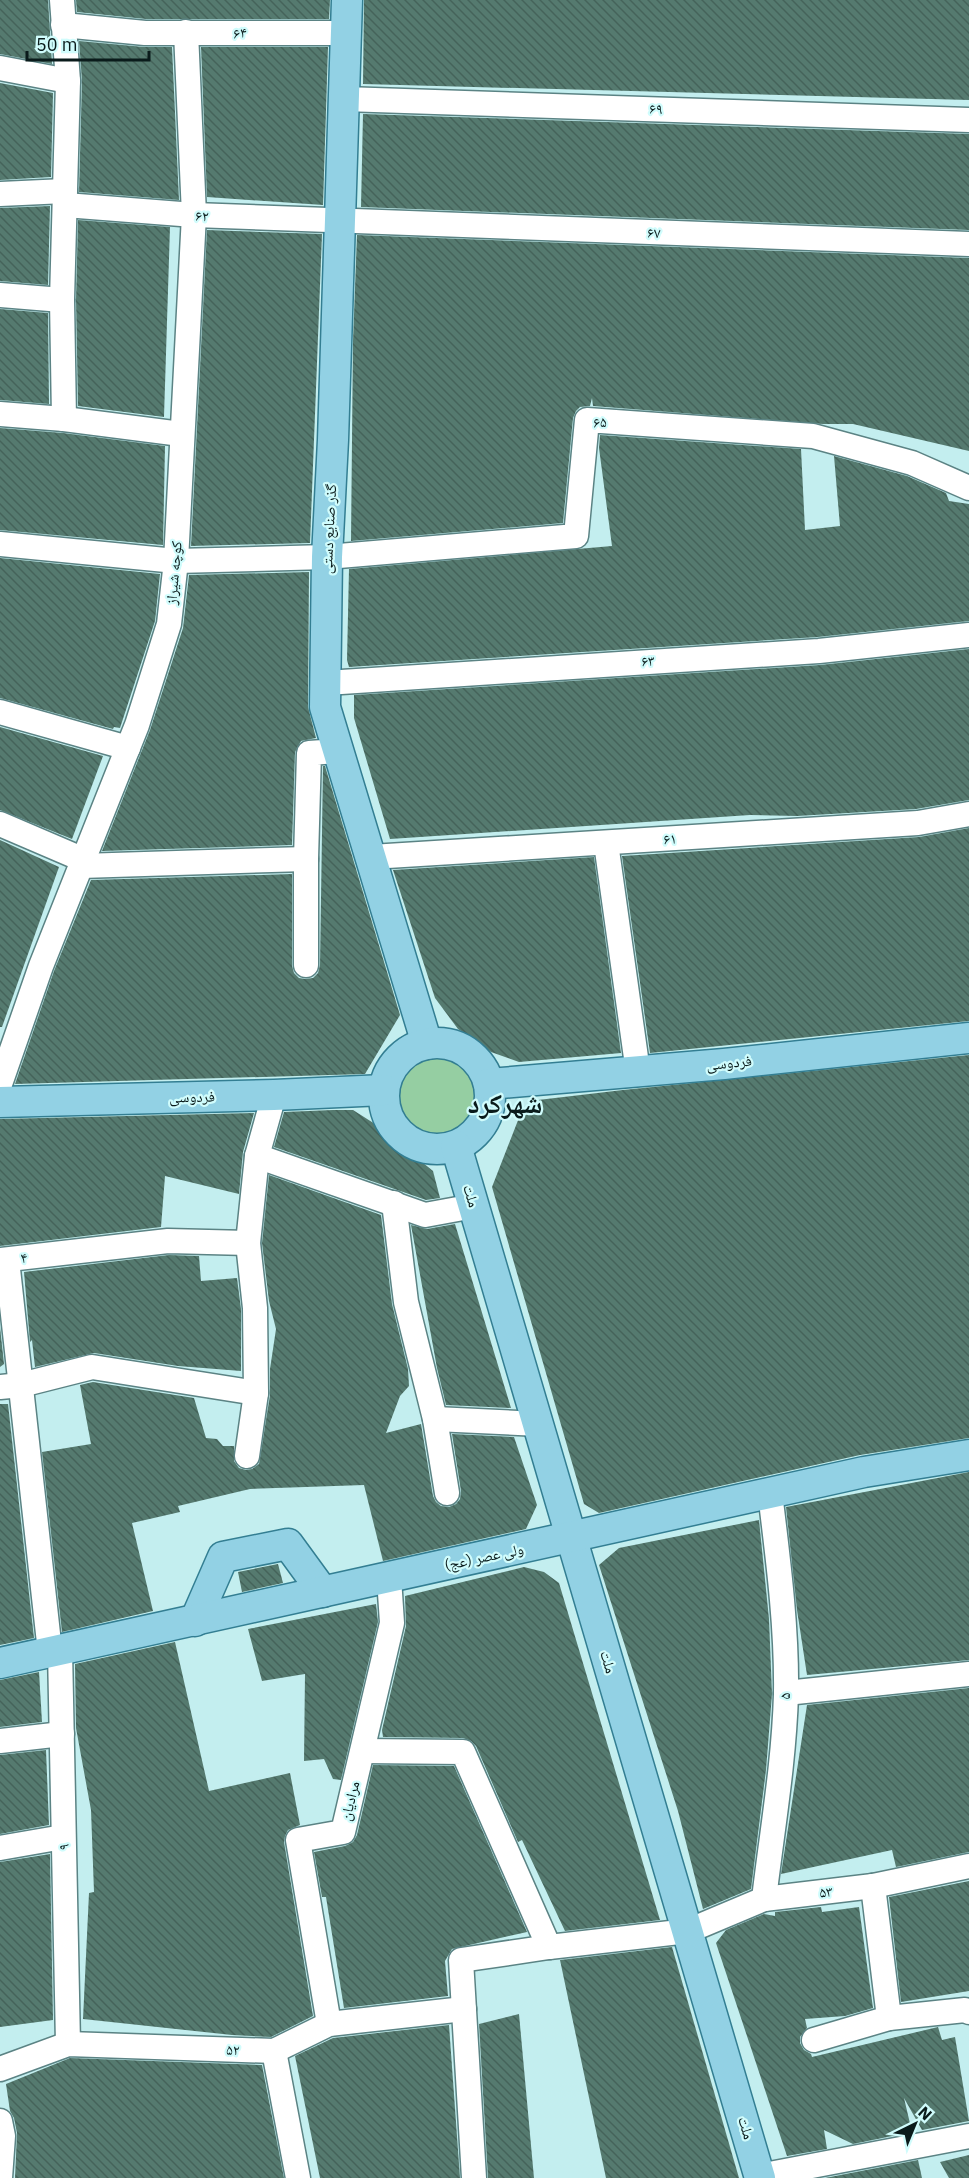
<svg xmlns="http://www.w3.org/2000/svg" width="969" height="2178" viewBox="0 0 969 2178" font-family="'IBM Plex Sans','Noto Naskh Arabic',sans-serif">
	<defs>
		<pattern id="building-back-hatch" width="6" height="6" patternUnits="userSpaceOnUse" patternTransform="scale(1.5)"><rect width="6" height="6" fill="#557a6f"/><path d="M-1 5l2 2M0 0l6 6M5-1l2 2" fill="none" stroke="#45635a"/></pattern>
	</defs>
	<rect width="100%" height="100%" fill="#c3eeef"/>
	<!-- grass -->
	<circle fill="#95cea2" cx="438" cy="1097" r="40"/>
	<!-- building -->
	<g fill="url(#building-back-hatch)">
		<polygon points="0,0 48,0 52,64 0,54"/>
		<polygon points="76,0 330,0 329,19 146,19 77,12"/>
		<polygon points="364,0 969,0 969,100 363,84"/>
		<polygon points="79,41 144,47 172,47 179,200 79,192 82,81"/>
		<polygon points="201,47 328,47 323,205 207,197"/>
		<polygon points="0,83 53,93 51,177 0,180"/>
		<polygon points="363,114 969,134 969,230 361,207"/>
		<polygon points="50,206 48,285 0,281 0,208"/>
		<polygon points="78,220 170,227 164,417 78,406 76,300"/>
		<polygon points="207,230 322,234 310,543 191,546"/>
		<polygon points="357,235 969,258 969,451 853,424 823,424 593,406 592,398 590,406 580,407 576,411 573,418 563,523 351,541 353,341"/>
		<polygon points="0,309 48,313 49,404 0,400"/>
		<polygon points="0,428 63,433 165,446 163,545 0,530"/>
		<polygon points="600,435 801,449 805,530 840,526 834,456 907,476 946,493 949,501 969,504 969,621 818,637 349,667 347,660 349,569 612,546 599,448"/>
		<polygon points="0,558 160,574 155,621 120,728 114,727 113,729 0,698"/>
		<polygon points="309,572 308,707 316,738 301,741 295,752 292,845 102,851 150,730 183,628 189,575"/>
		<polygon points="969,649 969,800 916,809 797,816 750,815 390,839 354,718 354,695 820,665"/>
		<polygon points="0,727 103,756 72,839 0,810"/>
		<polygon points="323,766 325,766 400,1015 365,1074 15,1084 54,971 91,880 292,874 292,966 294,973 299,978 305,979 313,978 318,973 320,965"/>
		<polygon points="969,828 969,1021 650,1053 622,856 919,837"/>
		<polygon points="0,840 59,867 2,1027 0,1027"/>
		<polygon points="594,857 621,1053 519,1062 491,1052 458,1029 435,998 393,870"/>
		<polygon points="969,1055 969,1438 860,1455 599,1513 584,1504 492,1187 522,1110 538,1100 623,1090"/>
		<polygon points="333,1110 353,1110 375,1124 433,1171 440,1198 426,1200 274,1147 284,1112"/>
		<polygon points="254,1113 243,1152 239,1194 165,1176 161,1227 0,1246 0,1119"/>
		<polygon points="269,1175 381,1215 392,1304 408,1369 409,1386 400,1396 386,1433 421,1424 433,1496 436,1502 441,1506 449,1507 456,1504 460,1499 461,1491 452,1434 514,1437 537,1505 526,1529 383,1561 364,1485 250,1489 178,1506 180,1512 132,1523 153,1611 62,1632 42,1452 91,1444 80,1385 93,1382 194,1398 206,1438 217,1439 223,1446 234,1446 234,1461 239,1468 246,1470 252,1469 259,1464 270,1395 270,1369 276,1329 269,1301 262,1243"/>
		<polygon points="455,1224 511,1408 446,1405 437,1368 411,1225 427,1229"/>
		<polygon points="169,1255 199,1256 201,1281 237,1278 241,1309 241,1371 178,1366 94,1353 35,1367 32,1340 30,1342 24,1272"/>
		<polygon points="0,1327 4,1364 0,1367"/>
		<polygon points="0,1404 8,1404 34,1638 0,1645"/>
		<polygon points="969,1472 969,1660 807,1675 797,1610 786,1507"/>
		<polygon points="759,1520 769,1619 772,1694 766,1770 751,1889 703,1909 678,1811 599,1565 619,1548"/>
		<polygon points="278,1564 283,1583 242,1592 238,1572"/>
		<polygon points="524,1567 544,1572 559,1583 660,1920 565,1931 522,1840 518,1842 476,1746 471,1741 463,1738 383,1737 382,1730 406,1626 405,1596"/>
		<polygon points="376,1604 378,1622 341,1780 333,1779 324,1759 304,1761 305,1674 262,1681 248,1629"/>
		<polygon points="175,1642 209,1791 290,1773 300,1825 288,1830 285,1836 284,1842 313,2016 271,2037 232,2035 83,2019 89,1893 94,1892 91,1810 76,1728 75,1664"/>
		<polygon points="39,1672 42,1722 0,1727 0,1680"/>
		<polygon points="969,1688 969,1852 896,1867 892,1850 781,1874 807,1705"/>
		<polygon points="46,1750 49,1825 0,1834 0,1755"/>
		<polygon points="373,1765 454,1766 527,1932 452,1949 445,1961 448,1996 344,2008 326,1897 322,1897 314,1852 345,1846 353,1842 357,1835"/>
		<polygon points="50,1854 53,2020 0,2027 0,1862"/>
		<polygon points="969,1881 969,1991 901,2002 889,1897"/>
		<polygon points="821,1907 822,1912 859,1907 873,2008 845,2016 805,2019 807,2028 800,2037 800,2043 804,2050 811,2054 812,2057 938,2027 942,2040 955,2037 969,2121 922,2130 904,2098 912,2132 853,2144 824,2130 827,2149 787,2156 716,1943 726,1930 764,1914 775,1916 775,1912"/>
		<polygon points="672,1947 739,2178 606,2178 560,1960"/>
		<polygon points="519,2014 534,2178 488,2178 479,2024"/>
		<polygon points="449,2025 460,2178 320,2178 295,2056 333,2038"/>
		<polygon points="70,2058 262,2065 284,2178 15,2178 17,2133 14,2118 10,2111 6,2084"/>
		<polygon points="969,2155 969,2178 949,2178 940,2162"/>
		<polygon points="918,2160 922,2178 825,2178"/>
	</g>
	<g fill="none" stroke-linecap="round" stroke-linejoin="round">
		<defs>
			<g id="minor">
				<polyline points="62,0 68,81 62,300 64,419"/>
				<polyline points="63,25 145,33 346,33"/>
				<polyline points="0,68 68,81"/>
				<polyline points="344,99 969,120"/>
				<polyline points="0,194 65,191"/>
				<polyline points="65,205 194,215 969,244"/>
				<polyline points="0,295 62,300"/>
				<polyline points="0,414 64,419 181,434"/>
				<polyline points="0,544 176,561 327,557 576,536 587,420 813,436 912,463 969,488"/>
				<polyline points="326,683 819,651 969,635"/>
				<polyline points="0,712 128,748"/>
				<polyline points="0,824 77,857 81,866 306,859"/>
				<polyline points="606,843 638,1072"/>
				<polyline points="371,857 918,823 969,814"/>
				<polyline points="306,965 306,859 309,753 338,751"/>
				<polyline points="0,1084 41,966 137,725 169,624 176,561 194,215 186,32"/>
				<polyline points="257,1156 425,1215 474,1206"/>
				<polyline points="394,1203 406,1302 435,1419 447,1493"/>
				<polyline points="0,1260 168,1241 248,1243 257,1156 274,1095"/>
				<polyline points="7,1260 50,1652"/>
				<polyline points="0,1387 21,1385 92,1367 256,1393"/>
				<polyline points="435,1419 539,1424"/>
				<polyline points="247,1456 256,1393 255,1308 248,1243"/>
				<polyline points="60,1650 68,2044"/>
				<polyline points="786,1693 969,1674"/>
				<polyline points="0,1741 62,1734"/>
				<polyline points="363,1751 463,1752 549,1947"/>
				<polyline points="0,1848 63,1837"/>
				<path d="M764 1899C772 1831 784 1763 786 1694 787 1627 778 1559 770 1493"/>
				<polyline points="889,2018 965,2010 969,2012"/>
				<polyline points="329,2024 298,1840 343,1832 392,1623 389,1578"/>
				<polyline points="814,2040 889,2018 873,1886"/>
				<polyline points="274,2051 298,2178"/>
				<polyline points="0,2069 68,2044 274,2051 329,2024 464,2009"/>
				<polyline points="0,2121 3,2136 0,2178"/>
				<polyline points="759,2176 969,2136"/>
				<polyline points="474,2178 461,1960 549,1947 688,1931 764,1899 873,1886 969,1866"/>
			</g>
			<g id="major">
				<polyline points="347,0 333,440 327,557 325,707 427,1044"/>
				<circle cx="437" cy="1096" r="53"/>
				<polyline points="489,1084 724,1064 969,1038"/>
				<polyline points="0,1102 274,1095 384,1090"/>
				<polyline points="456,1146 760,2178"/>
				<polyline points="195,1621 223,1557 288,1544 323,1592"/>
				<polyline points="0,1663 864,1472 969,1455"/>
			</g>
		</defs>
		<!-- minor casing -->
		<use href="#minor" stroke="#5b8384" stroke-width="27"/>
		<!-- major casing -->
		<use href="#major" stroke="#337e92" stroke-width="33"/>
		<!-- minor -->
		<use href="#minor" stroke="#fff" stroke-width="24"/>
		<!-- major -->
		<use href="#major" stroke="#92d1e4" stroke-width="30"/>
	</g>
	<g text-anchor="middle" stroke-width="4.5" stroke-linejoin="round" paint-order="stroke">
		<!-- street labels -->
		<g font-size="15" fill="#0a1b1b" stroke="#d0fcfc">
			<text x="240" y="38">۶۴</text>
			<text transform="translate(656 109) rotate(2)" y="5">۶۹</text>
			<text transform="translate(202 216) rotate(3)" y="5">۶۲</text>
			<text transform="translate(654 233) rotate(2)" y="5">۶۷</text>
			<text x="600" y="427">۶۵</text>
			<text transform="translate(329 529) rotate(-87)" y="5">گذر صنایع دستی</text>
			<text transform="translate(174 573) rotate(-85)" y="5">کوچه شیراز</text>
			<text transform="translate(648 661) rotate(-4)" y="5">۶۳</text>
			<text transform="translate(670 839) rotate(-4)" y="5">۶۱</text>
			<text transform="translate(729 1063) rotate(-6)" y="5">فردوسی</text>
			<text transform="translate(192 1097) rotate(-1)" y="5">فردوسی</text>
			<text transform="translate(471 1196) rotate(74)" y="5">ملت</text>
			<text transform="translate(24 1258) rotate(-7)" y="5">۴</text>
			<text transform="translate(484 1557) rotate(-12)" y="5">ولی عصر (عج)</text>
			<text transform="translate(608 1662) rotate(74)" y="5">ملت</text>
			<text transform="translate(785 1696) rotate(-88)" y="5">۵</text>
			<text transform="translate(350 1801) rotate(-76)" y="5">مرادیان</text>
			<text transform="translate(64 1847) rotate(-91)" y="5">۹</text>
			<text transform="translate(826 1892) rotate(-7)" y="5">۵۳</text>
			<text transform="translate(233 2050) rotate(2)" y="5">۵۲</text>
			<text transform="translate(746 2128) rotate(74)" y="5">ملت</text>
		</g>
		<!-- town labels -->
		<g font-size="27" font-weight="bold" fill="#0a1b1b" stroke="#d0fcfc">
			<text x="505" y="1113">شهرکرد</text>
		</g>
	</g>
	<!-- north arrow -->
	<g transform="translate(915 2124) rotate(43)" stroke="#d0fcfc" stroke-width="4.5" paint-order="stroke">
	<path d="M0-4.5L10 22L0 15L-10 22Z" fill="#0a1b1b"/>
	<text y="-9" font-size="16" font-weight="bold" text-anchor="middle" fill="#0a1b1b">N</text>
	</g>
	<!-- scale -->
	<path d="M27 51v9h122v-9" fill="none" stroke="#0a1b1b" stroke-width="3"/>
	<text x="36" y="51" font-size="18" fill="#0a1b1b" stroke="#d0fcfc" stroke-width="4.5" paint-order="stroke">50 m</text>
</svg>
